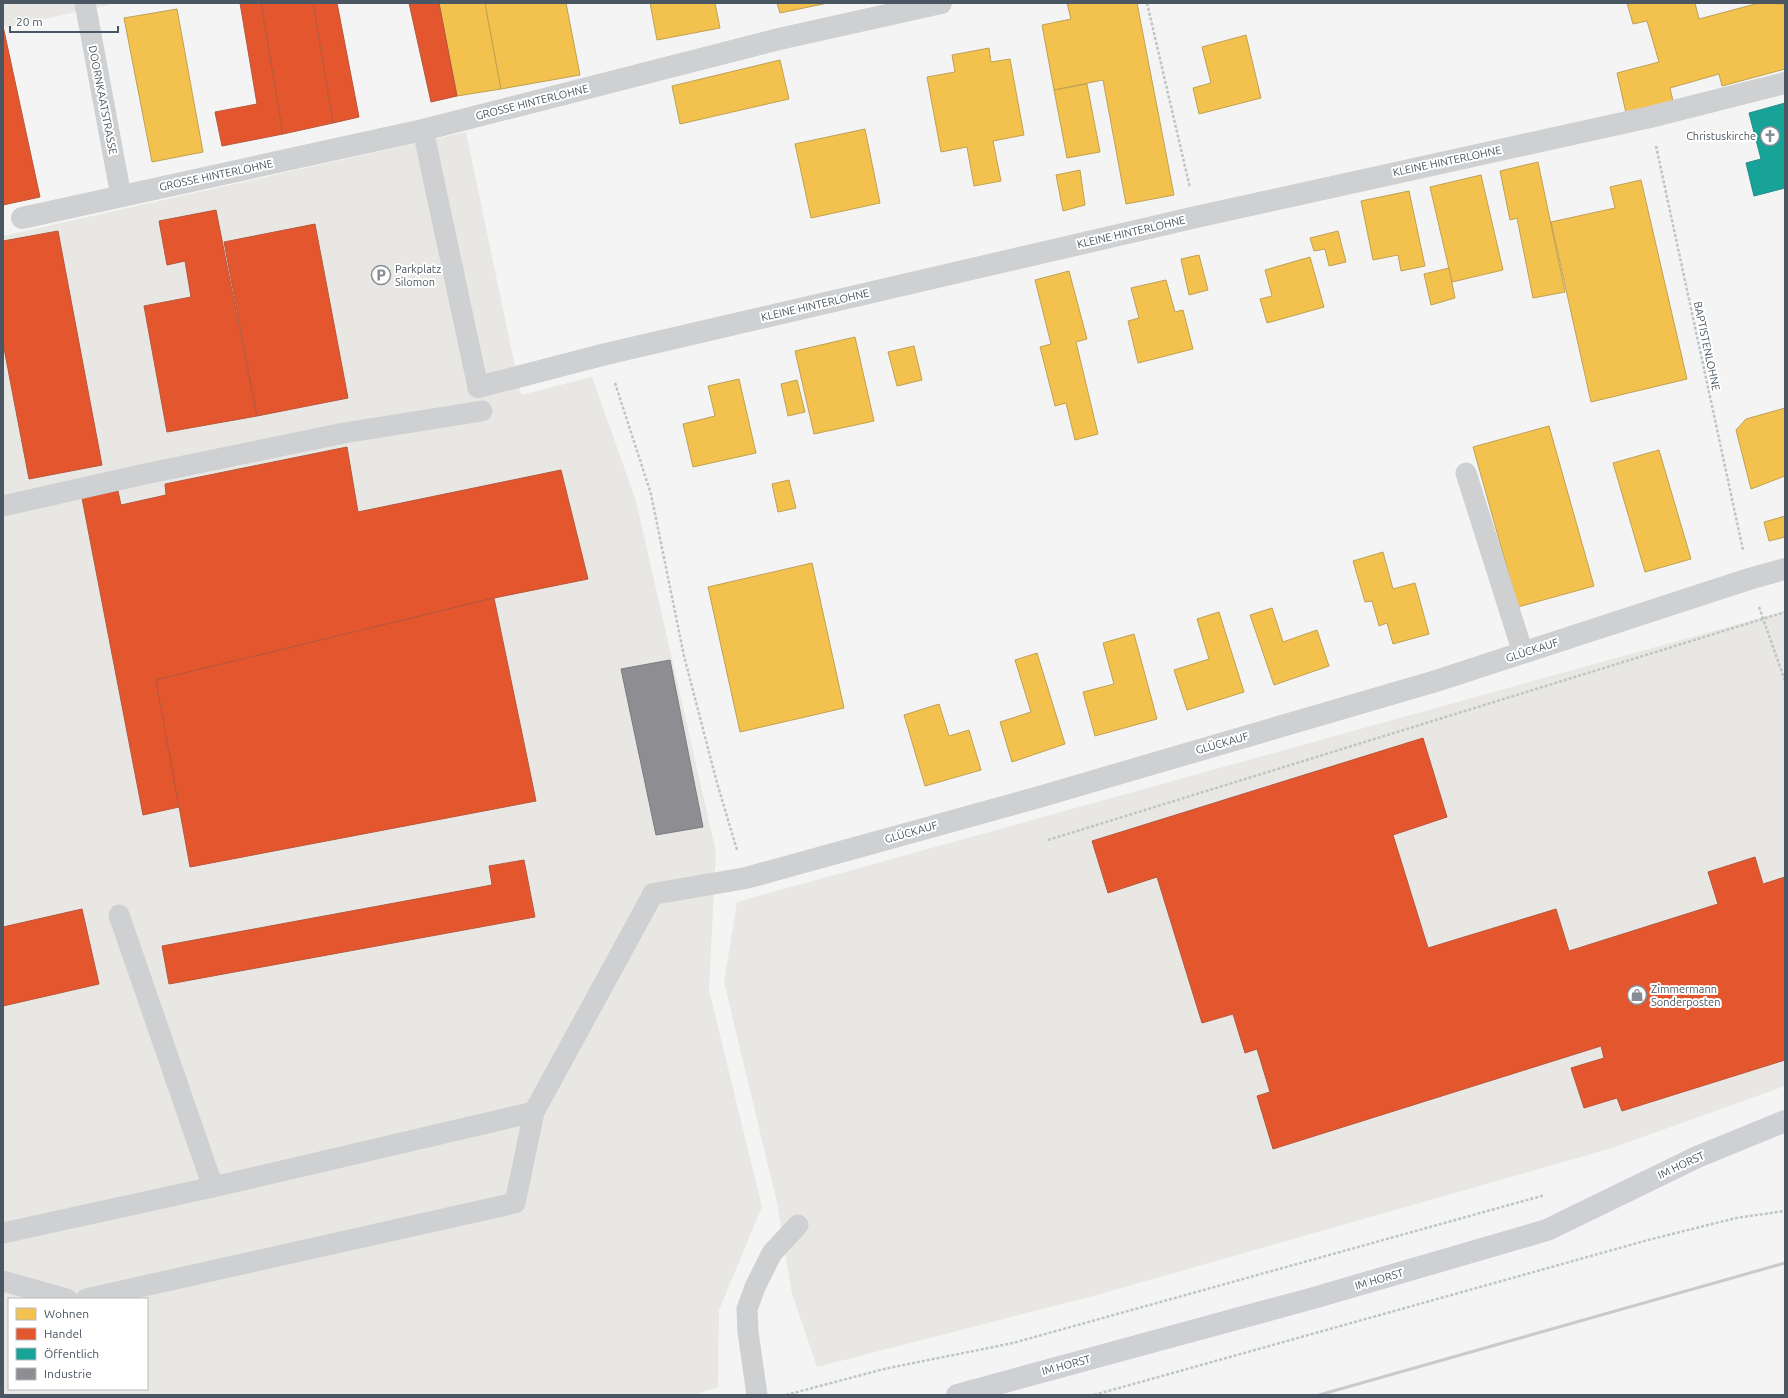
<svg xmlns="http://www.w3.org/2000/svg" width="1788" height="1398" viewBox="0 0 1788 1398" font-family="Ubuntu,sans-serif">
	<rect width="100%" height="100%" fill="#f4f4f4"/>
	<!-- commercial -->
	<g fill="#e8e7e3" fill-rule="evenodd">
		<polygon points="3,3 117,3 3,28"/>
		<path d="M466 132 521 395 592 377 636 501 716 852 709 990 762 1207 719 1310 718 1387 694 1395H3V236ZM9 1299H147V1389H9Z"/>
		<polygon points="1785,611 1785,1086 1609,1149 1093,1296 817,1367 792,1294 777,1203 724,982 737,902"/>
	</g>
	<!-- homes -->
	<g fill="#f2c14e" stroke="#c0a154">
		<polygon points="439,3 485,3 501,89 457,96"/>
		<polygon points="485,3 566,3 580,75 501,89"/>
		<polygon points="650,3 715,3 720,28 657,40"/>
		<polygon points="777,3 828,3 780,13"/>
		<polygon points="1067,3 1137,3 1174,195 1126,204 1103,80 1054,90 1042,25 1071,19"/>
		<polygon points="1627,3 1695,3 1699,19 1759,3 1785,4 1785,69 1722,86 1719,74 1670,88 1673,101 1626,113 1617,73 1659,62 1647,21 1633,24"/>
		<polygon points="177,9 203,152 152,162 124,18"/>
		<polygon points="1246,35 1261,98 1199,114 1193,88 1211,83 1202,47"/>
		<polygon points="989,48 991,62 1010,59 1024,135 993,141 1001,181 974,186 967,147 941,152 927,77 955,72 952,55"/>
		<polygon points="780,60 789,99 680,124 672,86"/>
		<polygon points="1087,84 1100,152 1067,158 1054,90"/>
		<polygon points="865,129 880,203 811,218 795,144"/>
		<polygon points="1538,162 1565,292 1533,298 1517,218 1510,220 1500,171"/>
		<polygon points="1080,170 1085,205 1063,211 1056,175"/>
		<polygon points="1481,175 1503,270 1452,282 1430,187"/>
		<polygon points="1641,180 1687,379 1591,402 1551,222 1615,208 1610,187"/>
		<polygon points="1409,191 1425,266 1401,271 1398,255 1373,260 1361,201"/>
		<polygon points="1338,231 1346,262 1329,266 1325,249 1314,251 1310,238"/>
		<polygon points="1199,255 1208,290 1189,295 1181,259"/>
		<polygon points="1310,257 1324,307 1267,323 1260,299 1272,296 1265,270"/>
		<polygon points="1449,268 1455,298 1431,305 1424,274"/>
		<polygon points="1069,271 1087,339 1076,342 1098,434 1075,440 1066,403 1055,406 1040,347 1051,344 1035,280"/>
		<polygon points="1166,280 1175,312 1183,310 1193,349 1138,363 1128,321 1139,318 1131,288"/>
		<polygon points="855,337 874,421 814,434 795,351"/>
		<polygon points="914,346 922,380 897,386 888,352"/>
		<polygon points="739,379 756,453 693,467 683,424 715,416 708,386"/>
		<polygon points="797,380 805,412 788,416 781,384"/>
		<polygon points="1785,408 1785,476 1751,489 1736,430 1746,419"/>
		<polygon points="1549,426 1594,586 1518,607 1473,447"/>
		<polygon points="1659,450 1691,559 1645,572 1613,463"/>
		<polygon points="789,480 796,508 778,512 772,484"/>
		<polygon points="1785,516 1785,537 1769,541 1764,522"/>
		<polygon points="1383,552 1393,589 1415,583 1429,634 1393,644 1387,623 1379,626 1372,601 1365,602 1353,561"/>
		<polygon points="812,563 844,708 740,732 708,587"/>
		<polygon points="1272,608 1283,642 1317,630 1329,666 1274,685 1250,615"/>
		<polygon points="1219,612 1244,692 1187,710 1174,670 1209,659 1197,619"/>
		<polygon points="1134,634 1157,719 1095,736 1083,692 1114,684 1103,643"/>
		<polygon points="1037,653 1065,744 1012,762 1000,722 1031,712 1015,660"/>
		<polygon points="939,704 949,736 969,730 981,770 925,786 904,715"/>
	</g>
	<!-- shops -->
	<g fill="#e4572e" stroke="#b6573d">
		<polygon points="240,3 261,3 283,134 222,146 215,112 257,104"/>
		<polygon points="261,3 313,3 333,123 283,134"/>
		<polygon points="313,3 337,3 359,117 333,123"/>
		<polygon points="409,3 439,3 457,96 431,102"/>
		<polygon points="3,26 40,197 3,205"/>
		<polygon points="216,210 257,416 167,432 144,306 191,297 185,261 167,265 159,221"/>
		<polygon points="315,224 348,398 257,416 224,242"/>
		<polygon points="58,231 102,465 29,479 3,343 3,241"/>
		<polygon points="347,447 358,512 561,470 588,579 494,598 156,680 179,807 143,815 82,498 118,491 121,505 166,495 165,484"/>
		<polygon points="494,598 536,801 190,867 156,680"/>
		<polygon points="1423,738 1447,817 1393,835 1428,948 1556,909 1569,951 1718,904 1708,872 1755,857 1763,884 1785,877 1785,1060 1622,1111 1617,1098 1584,1108 1571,1068 1604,1058 1601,1046 1273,1149 1257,1096 1270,1092 1257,1049 1245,1053 1233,1014 1202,1023 1157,877 1108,893 1092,841"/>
		<polygon points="524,860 535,917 169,984 162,946 492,885 489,866"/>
		<polygon points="82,909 99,984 3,1006 3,927"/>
	</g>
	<!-- public -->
	<polygon fill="#17a398" stroke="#268c88" points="1785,103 1785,188 1754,196 1746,163 1761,159 1749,113"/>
	<!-- industry -->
	<polygon fill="#8d8d92" stroke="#797c83" points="670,660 703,827 656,835 621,669"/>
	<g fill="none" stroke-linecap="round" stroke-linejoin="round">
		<!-- path -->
		<g stroke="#bcc7c4" stroke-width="2.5" stroke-dasharray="3 2" stroke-linecap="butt">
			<polyline points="1147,3 1190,188"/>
			<polyline points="1656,146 1743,550"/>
			<polyline points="615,383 651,494 684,656 717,783 737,850"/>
			<polyline points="1759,607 1785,681"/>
			<polyline points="1048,840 1785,612"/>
			<polyline points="786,1395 884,1369 1013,1343 1545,1195"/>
			<polyline points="1094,1395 1648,1240 1736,1218 1785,1211"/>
		</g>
		<!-- lane -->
		<g stroke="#ced0d2" stroke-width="21">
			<polyline points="85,3 121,196"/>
			<polyline points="423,130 478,387"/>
			<polyline points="1466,473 1523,653"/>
			<polyline points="3,506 145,474 344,433 482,411"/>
			<polyline points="119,915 213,1187"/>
			<polyline points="3,1233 213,1187 534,1112"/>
			<polyline points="3,1281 67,1299"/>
			<polyline points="86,1299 515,1203 534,1112 653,894"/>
			<polyline points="757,1395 748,1332 747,1309 755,1287 772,1253 798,1225"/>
		</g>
		<!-- street -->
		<g stroke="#ced0d2" stroke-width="22">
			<polyline points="22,218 423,130 779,39 941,3"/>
			<polyline points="478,387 606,354 1196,217 1650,117 1785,83"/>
			<polyline points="653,894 746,878 1039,797 1436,681 1749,579 1785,569"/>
		</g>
		<!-- secondary -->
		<polyline stroke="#ced0d4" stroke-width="22" points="957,1395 1317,1297 1547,1230 1697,1157 1785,1121"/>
		<!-- rail -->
		<polyline stroke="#c9cacc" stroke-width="3" points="1319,1395 1785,1263"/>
	</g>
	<!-- icons -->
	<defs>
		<symbol id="church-ring" viewBox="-11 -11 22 22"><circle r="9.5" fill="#fff" stroke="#868d94" stroke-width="1.5"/><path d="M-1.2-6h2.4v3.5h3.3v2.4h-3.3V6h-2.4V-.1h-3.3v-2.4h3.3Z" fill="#868d94"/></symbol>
		<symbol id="parking-ring" viewBox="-11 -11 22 22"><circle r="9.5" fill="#fff" stroke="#868d94" stroke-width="1.5"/><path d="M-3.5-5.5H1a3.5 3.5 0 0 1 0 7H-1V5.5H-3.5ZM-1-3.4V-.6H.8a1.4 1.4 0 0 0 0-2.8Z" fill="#868d94"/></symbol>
		<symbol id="shop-ring" viewBox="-11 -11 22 22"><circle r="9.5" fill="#fff" stroke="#868d94" stroke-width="1.5"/><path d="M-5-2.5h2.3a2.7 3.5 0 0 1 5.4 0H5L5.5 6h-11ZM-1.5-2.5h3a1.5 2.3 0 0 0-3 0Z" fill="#868d94"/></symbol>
	</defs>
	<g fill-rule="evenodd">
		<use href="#church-ring" x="1759" y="125" width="22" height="22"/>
		<use href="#parking-ring" x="370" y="264" width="22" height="22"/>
		<use href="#shop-ring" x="1626" y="984" width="22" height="22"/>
	</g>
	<g text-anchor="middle" stroke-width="4" stroke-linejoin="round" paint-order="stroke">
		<!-- street labels -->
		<g font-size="11" fill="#4a5661" stroke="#fff">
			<text transform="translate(103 100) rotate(79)" y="4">DOORNKAATSTRASSE</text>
			<text transform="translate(532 102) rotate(-14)" y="4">GROSSE HINTERLOHNE</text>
			<text transform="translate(1447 161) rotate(-12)" y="4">KLEINE HINTERLOHNE</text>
			<text transform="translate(216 175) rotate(-12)" y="4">GROSSE HINTERLOHNE</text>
			<text transform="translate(1131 232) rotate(-13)" y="4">KLEINE HINTERLOHNE</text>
			<text transform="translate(815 305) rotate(-13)" y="4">KLEINE HINTERLOHNE</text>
			<text transform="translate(1707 346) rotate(78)" y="4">BAPTISTENLOHNE</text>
			<text transform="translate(1532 650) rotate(-18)" y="4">GLÜCKAUF</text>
			<text transform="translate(1222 743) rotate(-16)" y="4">GLÜCKAUF</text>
			<text transform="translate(911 832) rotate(-16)" y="4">GLÜCKAUF</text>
			<text transform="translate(1681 1165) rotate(-25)" y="4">IM HORST</text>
			<text transform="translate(1379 1279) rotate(-16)" y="4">IM HORST</text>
			<text transform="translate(1066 1365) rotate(-15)" y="4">IM HORST</text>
		</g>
		<!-- poi labels -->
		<g font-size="11" fill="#4a5661" stroke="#fff" text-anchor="start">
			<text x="1756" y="140" text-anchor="end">Christuskirche</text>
			<text x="395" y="273">Parkplatz<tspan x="395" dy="13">Silomon</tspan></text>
			<text x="1651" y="993">Zimmermann<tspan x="1651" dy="13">Sonderposten</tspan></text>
		</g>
	</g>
	<!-- border -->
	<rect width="1788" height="1398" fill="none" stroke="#4a5661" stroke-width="8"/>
	<!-- legend -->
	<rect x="8" y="1298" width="140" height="92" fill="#ffffff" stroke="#b7bbc0"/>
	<rect x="16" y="1308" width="20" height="12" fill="#f2c14e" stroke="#b7bbc0"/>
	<text x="44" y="1318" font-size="12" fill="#4a5661">Wohnen</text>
	<rect x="16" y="1328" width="20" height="12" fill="#e4572e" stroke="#b7bbc0"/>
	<text x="44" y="1338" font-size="12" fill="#4a5661">Handel</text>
	<rect x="16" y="1348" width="20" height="12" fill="#17a398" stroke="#b7bbc0"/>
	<text x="44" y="1358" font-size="12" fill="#4a5661">Öffentlich</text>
	<rect x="16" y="1368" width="20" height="12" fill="#8d8d92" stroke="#b7bbc0"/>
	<text x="44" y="1378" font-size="12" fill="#4a5661">Industrie</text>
	<!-- scale -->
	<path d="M10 26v6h108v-6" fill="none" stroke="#4a5661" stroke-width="2"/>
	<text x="16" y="26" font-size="12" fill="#4a5661" stroke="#ffffff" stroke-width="3" paint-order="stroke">20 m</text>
</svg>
